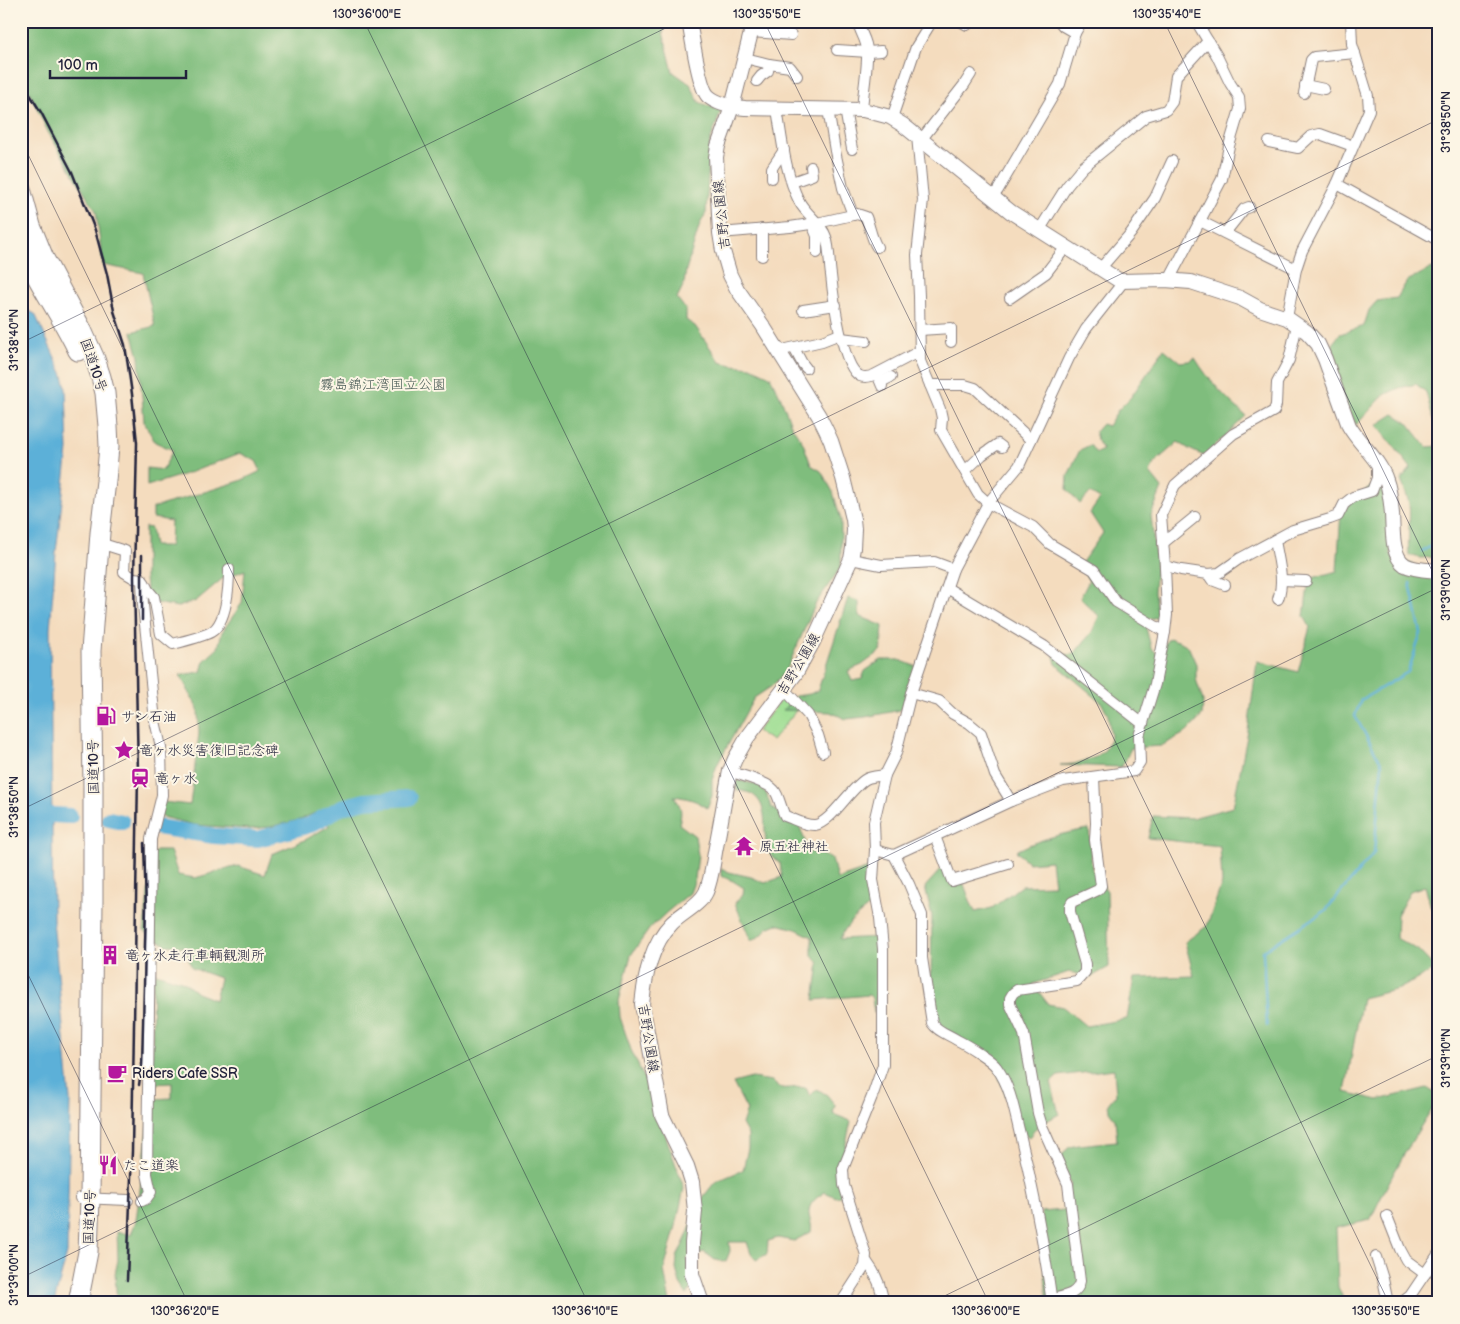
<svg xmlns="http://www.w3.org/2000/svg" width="1460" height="1324" viewBox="0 0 1460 1324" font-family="'Balsamiq Sans','Klee One',sans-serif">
	<rect width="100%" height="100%" fill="#fcf5e5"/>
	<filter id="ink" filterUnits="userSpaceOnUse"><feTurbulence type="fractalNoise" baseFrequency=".02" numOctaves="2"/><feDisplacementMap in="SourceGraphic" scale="10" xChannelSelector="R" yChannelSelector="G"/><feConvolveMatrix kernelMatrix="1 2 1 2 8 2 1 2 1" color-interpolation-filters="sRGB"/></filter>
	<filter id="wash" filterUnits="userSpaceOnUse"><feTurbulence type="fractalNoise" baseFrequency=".0096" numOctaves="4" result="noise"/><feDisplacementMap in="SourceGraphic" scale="20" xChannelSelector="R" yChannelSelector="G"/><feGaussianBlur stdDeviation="1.12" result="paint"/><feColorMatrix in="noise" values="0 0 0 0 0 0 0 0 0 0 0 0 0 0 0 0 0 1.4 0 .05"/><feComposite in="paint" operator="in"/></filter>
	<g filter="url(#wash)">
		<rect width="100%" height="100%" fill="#f4dcbe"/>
		<!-- green -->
		<polygon fill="#9fde93" stroke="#608067" points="782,698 790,698 798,708 772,741 757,731"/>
		<!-- forest -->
		<g fill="#7fbd7d" stroke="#50705c">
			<path d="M21 21H673L663 32 673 72 690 84 699 102 721 111 710 141 706 213 700 224 686 270 684 284 677 298 686 310V320L695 326 720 362 732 365 751 367 770 376 781 398 791 425 803 443 811 465 821 471 833 492 841 520V567L816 603 786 671 772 686 754 698 717 765 712 780V796L707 808C697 800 687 798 674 796 682 808 682 811 679 824L695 836 698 855 695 879 690 893 667 912 650 928 631 955 619 1000 620 1017 631 1050 648 1086 684 1188 676 1226 664 1270 670 1303H117L115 1274 118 1260 117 1231 131 1235 136 1220 152 1099 172 1098V1083L152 1084 153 972 184 982 197 993 215 1000 220 978 192 968 184 947 166 945 144 931 152 855 156 851H170L178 875 195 878 238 866 265 875 272 854 305 840 329 826 322 815 315 813 299 820 270 827 250 829 195 825 158 816 163 802 190 805 199 733 198 709 180 675 201 672 204 661 218 648 222 632 242 603 245 570 222 579 196 601 178 607 156 603 147 599 145 578V527L151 528 154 546H170L171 521 153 518V508L240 481 261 471 256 461 240 453 192 472 147 486V468L163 470 173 450 155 442 144 422 139 357 132 332 155 326 143 273 103 265 96 211 48 132 21 74Z"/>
			<polygon points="1432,268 1439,270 1439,430 1435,427 1426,392 1416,384 1399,388 1384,395 1356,425 1337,390 1336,362 1332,344 1340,334 1364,326 1369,310 1377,301 1397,298 1407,281"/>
			<path d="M1164 349 1180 362 1189 361 1195 358C1209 381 1226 398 1246 416L1204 456 1189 449 1178 442 1154 463 1150 473 1162 488 1151 515 1156 562 1154 592 1158 617 1144 620 1151 647 1157 654 1169 638 1181 642 1188 646 1196 664V679L1203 701 1202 716 1187 732 1161 746 1131 748 1125 761 1121 767 1060 765 1074 764 1096 757 1105 750 1111 736 1108 715 1101 702 1056 664 1054 656 1074 654 1092 632 1099 616 1080 598 1089 581 1080 565 1103 533 1090 513 1100 499 1090 493 1080 504 1067 489 1068 476 1074 462 1080 450 1090 445 1096 453 1103 450 1098 443 1095 432 1102 424 1108 426 1118 410 1131 397Z"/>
			<path d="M1394 414 1407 422 1427 447 1439 446V557L1420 558 1409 555C1407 537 1411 520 1409 503 1407 495 1403 487 1401 480L1411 468 1377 425Z"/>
			<path d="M1380 479 1383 484 1391 555 1439 576V916L1431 908 1425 886 1410 891 1397 915 1396 938 1418 950 1436 969 1399 989 1362 998 1345 1092 1378 1100 1427 1088 1439 1096V1098C1413 1137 1390 1178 1370 1220L1336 1228 1338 1287 1345 1303H1047L1041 1212 1064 1210 1069 1205 1064 1192 1071 1186 1061 1157 1069 1147 1079 1145 1117 1141 1115 1119 1109 1111 1108 1104 1116 1094 1114 1069 1058 1076 1051 1082 1059 1114 1038 1126 1029 1137 1017 1128 996 1068 940 1025 931 978 932 916 925 887 942 868 951 886 963 882 971 903 975 912 992 908 1021 886 1054 885 1051 861 1029 863 1016 851C1040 839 1063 833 1089 829L1092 870 1107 891 1109 967 1091 977 1069 972 1033 984 1048 1004 1063 1007 1086 1026 1127 1019 1134 978 1194 976 1185 942 1207 926 1222 883 1220 846 1148 838 1153 816 1192 818 1233 807 1248 731 1257 661 1298 672 1310 627 1304 616 1309 579 1337 571 1341 511Z"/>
			<polygon points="848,598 859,601 859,616 883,626 881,651 862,665 848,671 852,681 862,679 865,671 881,660 899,660 918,667 901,710 865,717 846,719 830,712 783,710 795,696 810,694 818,690"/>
			<path d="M736 780 759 785 766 793 771 807 783 815 798 822 809 852 821 854 832 859 837 879 869 868 873 903C860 914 846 923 840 939L878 937V980L874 1013 872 998 869 995 814 1000 819 963 812 955V937L796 929 777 924 767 928 762 935 751 941 735 903 743 894 744 888 733 881 721 876V868L729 872 751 877 765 883 782 877 780 863C776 860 771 857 769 852 760 834 772 807 752 794 748 792 742 791 737 790Z"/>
			<path d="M752 1078 772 1081C783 1094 792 1085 806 1088L810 1096 817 1089 827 1095 835 1105 833 1114 851 1121 846 1143 843 1165 844 1195 836 1197 825 1192C818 1197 810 1201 809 1211 808 1218 813 1223 811 1232L794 1241 778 1238 768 1241 767 1254 756 1260 751 1254 747 1242H729L730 1251 726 1261 715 1260 704 1252 687 1258 691 1288 687 1295 680 1284 676 1269 677 1257 687 1236 700 1201 715 1182 743 1170 748 1148V1135L742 1124 747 1110 733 1083Z"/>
		</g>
		<!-- water -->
		<polygon fill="#5cb0d8" stroke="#3f698a" points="21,307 35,314 63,375 66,389 68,450 56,552 50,629 53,921 70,1100 67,1253 54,1303 21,1303"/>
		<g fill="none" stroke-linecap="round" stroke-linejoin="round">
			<!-- stream -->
			<g stroke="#5cb0d8" stroke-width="2.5">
				<polyline points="1422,551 1439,542"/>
				<polyline points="1267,1026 1263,951 1325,911 1374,853 1382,764 1355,716 1361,700 1408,672 1421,633 1410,583"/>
			</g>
			<!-- river -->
			<g stroke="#5cb0d8" stroke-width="16">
				<polyline points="52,815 70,816"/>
				<polyline points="109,819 122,822"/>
				<polyline points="157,827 214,836 258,839 310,825 342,807 365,801 409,798"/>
			</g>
		</g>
	</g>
	<g filter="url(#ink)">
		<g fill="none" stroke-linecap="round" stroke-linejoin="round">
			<defs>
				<g id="street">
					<path d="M858 21C859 32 867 39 867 51 868 67 863 92 862 110"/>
					<polyline points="960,21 967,25"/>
					<polyline points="1059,21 1063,26 1075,33"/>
					<polyline points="752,32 791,35"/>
					<polyline points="837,50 868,52 881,51"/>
					<polyline points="745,58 769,64 790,67 797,76"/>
					<polyline points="757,81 761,76 768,71 769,64"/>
					<polyline points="1305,85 1324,89"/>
					<polyline points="1304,93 1311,60 1314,57 1355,53"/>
					<path d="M777 109C782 139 785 173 799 201 806 215 821 222 826 237 830 249 829 263 831 275 833 295 842 368 860 376 865 378 869 377 874 375L920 351"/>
					<polyline points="828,109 835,151 843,188 853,215"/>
					<polyline points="845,109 852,149"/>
					<polyline points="892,118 916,47 932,21"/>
					<polyline points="917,136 923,200 917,255 919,296 920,361 940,409 942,418 941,430 978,494 988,503 1033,527 1050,544 1094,570 1116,602 1165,632"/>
					<polyline points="921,140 964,85 971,74"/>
					<polyline points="1269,142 1298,148 1311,136 1320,134 1353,146"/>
					<polyline points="772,178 772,168 784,150"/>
					<polyline points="792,182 812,175 811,167"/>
					<polyline points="1337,184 1434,238"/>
					<polyline points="992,197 998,190 1060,84 1075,33 1082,21"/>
					<polyline points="1200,221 1296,269"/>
					<polyline points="812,224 817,236 817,253"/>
					<polyline points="762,229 762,256"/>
					<polyline points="1040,229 1067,186 1083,167 1146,116 1166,110 1172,102 1176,76 1208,41"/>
					<path d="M720 233 790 227 817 223 857 214 866 217C870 227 871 238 877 247"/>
					<polyline points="1225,233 1244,209 1249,207"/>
					<polyline points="1100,269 1131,233 1155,198 1172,161"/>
					<polyline points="1169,280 1222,179 1229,146 1240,109 1239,97 1230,83 1217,56 1196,21"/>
					<polyline points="1010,298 1046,273 1066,247"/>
					<polyline points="803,310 836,305"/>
					<polyline points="1287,318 1296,269 1302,251 1337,184 1369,110 1368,96 1352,44 1351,21"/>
					<polyline points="1297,325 1289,360 1277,383 1276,405 1274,411 1233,434 1175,485 1161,515 1165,566 1181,570 1208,574 1219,573 1239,559 1293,530 1330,519 1338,516 1344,504 1353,497 1372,491 1377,478 1377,464"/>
					<polyline points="920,330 951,328 951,342"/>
					<polyline points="841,338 866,341"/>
					<polyline points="794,348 802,363 806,368"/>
					<polyline points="778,351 822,341 840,334"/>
					<polyline points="877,374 882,386"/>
					<polyline points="881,382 891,377"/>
					<polyline points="930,385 965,385 975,388 1031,440"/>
					<polyline points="965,471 982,455 998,444 1002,447"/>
					<path d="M1275 540C1278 560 1285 580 1278 599"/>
					<polyline points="1163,543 1195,517"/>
					<polyline points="99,544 106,545 125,551 124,572 134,578 142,579 143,605 155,721 161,747 162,795 151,839 147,1174 151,1192 146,1199 142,1201"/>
					<polyline points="851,559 881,565 934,562 953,569"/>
					<polyline points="1208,574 1212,580 1225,585"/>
					<polyline points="1281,580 1306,581"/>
					<path d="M144 582 148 590 154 597 161 634 173 644C184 641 202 637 211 632 227 623 229 585 229 569"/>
					<polyline points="947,588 1044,646 1143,724"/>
					<polyline points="784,689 808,715 818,735 823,752"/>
					<polyline points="911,693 939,701 953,714 969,723 981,733 995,775 1011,801"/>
					<path d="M730 771C741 776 766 781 774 790 779 795 781 809 785 816 794 819 805 826 815 825 831 823 850 788 866 779 871 776 879 776 885 775"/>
					<polyline points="935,836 952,881 1008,864"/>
					<polyline points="875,850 894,855 1011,801 1063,781 1134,771 1140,762 1139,736 1155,684 1165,632 1167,615 1165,566"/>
					<path d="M894 855 909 884 922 915V958L932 1023C938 1032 948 1034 957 1040 967 1045 992 1060 997 1068 1010 1086 1014 1109 1019 1130 1033 1187 1044 1245 1052 1303"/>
					<polyline points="80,1198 128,1200"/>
					<polyline points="1387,1216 1400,1249 1406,1260 1425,1274"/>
					<polyline points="1376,1257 1383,1279 1388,1303"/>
					<path d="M867 1262C876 1274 882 1287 883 1303"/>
					<path d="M1052 1299C1064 1296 1078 1295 1080 1281L1068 1184 1042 1126 1038 1113 1024 1034 1010 1004V998L1013 993 1017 990 1077 981 1085 972V964L1070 912V906L1072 902 1098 890 1101 886 1095 840 1096 823 1094 777"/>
					<polyline points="841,1303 865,1266 866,1255 844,1185 843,1169 873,1094 883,1065 883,949 880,918 873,880 875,850 874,822 885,775 896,753 911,693 953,569 988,503 1019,466 1069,358 1086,329 1124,281"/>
					<polyline points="1401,1303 1410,1296 1439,1253"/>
				</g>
				<g id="secondary">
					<path d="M689 21C692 36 699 87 708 96 718 105 733 107 745 108L863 110 890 117 903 125 1011 212 1120 281 1165 280 1191 282 1240 298 1260 309 1287 318 1307 332 1318 344 1325 359 1349 426C1360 445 1379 459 1386 480 1390 490 1391 503 1392 514 1393 528 1391 556 1405 565 1414 570 1428 570 1439 571"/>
					<path d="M702 1303 692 1274V1243L695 1211 692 1182 687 1166 662 1115 642 1004C645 976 651 944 672 923 682 913 700 905 706 892 712 878 713 862 716 847 721 822 725 796 730 771L735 759 747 738 796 673 813 642 851 559 853 548 854 529 853 519 843 478 831 441 826 430 819 416 763 326 737 289 730 275 723 251 720 233 716 157 718 146 732 107 754 21"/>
				</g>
				<g id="highway">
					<polyline points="21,189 31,226 44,258 82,330 95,359 101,377 105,393 108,426 109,446 106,481 100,533 91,651 93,786 93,901 90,1199 88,1252 78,1303"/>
					<path d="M21 246C37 282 61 315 78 351"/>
				</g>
			</defs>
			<!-- street casing -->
			<use href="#street" stroke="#8b7f7c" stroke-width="12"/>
			<!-- secondary casing -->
			<use href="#secondary" stroke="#8b7f7c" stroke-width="16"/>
			<!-- highway casing -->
			<use href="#highway" stroke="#8b7f7c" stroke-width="21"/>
			<!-- street -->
			<use href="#street" stroke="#fff" stroke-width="10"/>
			<!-- secondary -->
			<use href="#secondary" stroke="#fff" stroke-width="14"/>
			<!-- highway -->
			<use href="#highway" stroke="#fff" stroke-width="19"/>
			<!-- rail -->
			<g stroke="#22223b" stroke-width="2.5">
				<polyline points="21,80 42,114 72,172 95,230 107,274 114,311 125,345 132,394 137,443 134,578 138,773 132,1151 127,1280"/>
				<polyline points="142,555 142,620"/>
				<polyline points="139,1085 142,1064 146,907 144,843"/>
			</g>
		</g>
	</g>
	<!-- ticks -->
	<path fill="none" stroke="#22223b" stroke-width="1" stroke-opacity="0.45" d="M364 21 989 1303M764 21 1389 1303M1164 21 1439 585M21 140 588 1303M21 343 680 21M21 810 1439 119M21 960 188 1303M21 1278 1439 587M930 1303 1439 1055"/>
	<!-- icons -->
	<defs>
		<symbol id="fuel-bare" viewBox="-9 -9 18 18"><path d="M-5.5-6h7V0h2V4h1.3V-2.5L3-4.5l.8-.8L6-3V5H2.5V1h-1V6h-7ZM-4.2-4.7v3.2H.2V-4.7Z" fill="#b5179e" stroke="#fcf5e5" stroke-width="2.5" paint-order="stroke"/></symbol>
		<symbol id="sight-bare" viewBox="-9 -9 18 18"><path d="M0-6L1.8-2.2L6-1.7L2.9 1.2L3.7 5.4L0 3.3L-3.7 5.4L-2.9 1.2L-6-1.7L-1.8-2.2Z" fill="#b5179e" stroke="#fcf5e5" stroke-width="2.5" paint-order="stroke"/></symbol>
		<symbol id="station-bare" viewBox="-9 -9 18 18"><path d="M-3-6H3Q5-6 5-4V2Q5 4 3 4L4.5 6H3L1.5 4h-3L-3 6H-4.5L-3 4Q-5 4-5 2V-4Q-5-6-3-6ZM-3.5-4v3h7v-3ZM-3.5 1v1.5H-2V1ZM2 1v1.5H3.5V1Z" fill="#b5179e" stroke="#fcf5e5" stroke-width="2.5" paint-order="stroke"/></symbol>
		<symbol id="temple-bare" viewBox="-9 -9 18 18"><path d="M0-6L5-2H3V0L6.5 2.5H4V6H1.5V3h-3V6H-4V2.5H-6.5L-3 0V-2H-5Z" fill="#b5179e" stroke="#fcf5e5" stroke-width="2.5" paint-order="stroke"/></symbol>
		<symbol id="building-bare" viewBox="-9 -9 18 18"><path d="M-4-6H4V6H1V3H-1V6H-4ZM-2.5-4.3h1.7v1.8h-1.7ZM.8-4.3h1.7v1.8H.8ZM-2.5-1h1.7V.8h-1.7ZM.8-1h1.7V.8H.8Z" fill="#b5179e" stroke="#fcf5e5" stroke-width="2.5" paint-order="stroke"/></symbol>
		<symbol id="cafe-bare" viewBox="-9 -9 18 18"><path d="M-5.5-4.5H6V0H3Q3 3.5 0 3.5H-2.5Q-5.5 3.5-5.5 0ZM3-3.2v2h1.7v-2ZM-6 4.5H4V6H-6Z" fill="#b5179e" stroke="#fcf5e5" stroke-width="2.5" paint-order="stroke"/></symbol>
		<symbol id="restaurant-bare" viewBox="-9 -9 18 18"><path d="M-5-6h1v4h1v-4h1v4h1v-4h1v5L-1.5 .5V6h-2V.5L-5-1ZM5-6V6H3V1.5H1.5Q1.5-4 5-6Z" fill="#b5179e" stroke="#fcf5e5" stroke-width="2.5" paint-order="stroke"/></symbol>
	</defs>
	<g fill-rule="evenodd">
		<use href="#fuel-bare" x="92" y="702" width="28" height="28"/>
		<use href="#sight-bare" x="110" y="736" width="28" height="28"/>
		<use href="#station-bare" x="126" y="764" width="28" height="28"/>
		<use href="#temple-bare" x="730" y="832" width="28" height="28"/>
		<use href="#building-bare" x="96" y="941" width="28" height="28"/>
		<use href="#cafe-bare" x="103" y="1059" width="28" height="28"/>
		<use href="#restaurant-bare" x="94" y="1151" width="28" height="28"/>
	</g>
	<g text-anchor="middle" stroke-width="4" stroke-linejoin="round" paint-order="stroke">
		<!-- street labels -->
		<g font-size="14" fill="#22223b" stroke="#fcf5e5">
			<text transform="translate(721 215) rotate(-96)" y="5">吉野公園線</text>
			<text transform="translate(94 365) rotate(71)" y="5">国道10号</text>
			<text transform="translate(798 664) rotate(-59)" y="5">吉野公園線</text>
			<text transform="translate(93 767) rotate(-91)" y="5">国道10号</text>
			<text transform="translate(649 1038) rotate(81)" y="5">吉野公園線</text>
			<text transform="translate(89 1217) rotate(-88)" y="5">国道10号</text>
		</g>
		<!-- park labels -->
		<g font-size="14" fill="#485a55" stroke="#fcf5e5">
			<text x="383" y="389">霧島錦江湾国立公園</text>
		</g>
		<!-- poi labels -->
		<g font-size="14" fill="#22223b" stroke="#fcf5e5" text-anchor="start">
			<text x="121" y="721">サン石油</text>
			<text x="139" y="755">竜ヶ水災害復旧記念碑</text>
			<text x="155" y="783">竜ヶ水</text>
			<text x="759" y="851">原五社神社</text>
			<text x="125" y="960">竜ヶ水走行車輌観測所</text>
			<text x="132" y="1078">Riders Cafe SSR</text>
			<text x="123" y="1170">たこ道楽</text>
		</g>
	</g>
	<!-- margin -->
	<rect width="1460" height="1324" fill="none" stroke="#fcf5e5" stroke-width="55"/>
	<!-- scale -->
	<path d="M50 70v8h136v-8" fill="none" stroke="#22223b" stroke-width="2.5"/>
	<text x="58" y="70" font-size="15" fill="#22223b" stroke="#fcf5e5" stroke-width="4" paint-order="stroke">100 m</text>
	<rect x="28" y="28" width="1404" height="1268" fill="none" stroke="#22223b" stroke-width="2"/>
	<g font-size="12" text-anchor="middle" fill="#22223b">
		<text x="367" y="18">130°36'00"E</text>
		<text x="767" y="18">130°35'50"E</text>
		<text x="1167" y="18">130°35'40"E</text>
		<text transform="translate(1446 122) rotate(-90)" y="4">31°38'50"N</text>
		<text transform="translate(14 340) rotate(-90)" y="4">31°38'40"N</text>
		<text transform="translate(1446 590) rotate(-90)" y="4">31°39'00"N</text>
		<text transform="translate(14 807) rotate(-90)" y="4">31°38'50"N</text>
		<text transform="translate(1446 1058) rotate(-90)" y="4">31°39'10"N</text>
		<text transform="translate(14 1275) rotate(-90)" y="4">31°39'00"N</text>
		<text x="185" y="1315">130°36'20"E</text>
		<text x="585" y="1315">130°36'10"E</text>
		<text x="986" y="1315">130°36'00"E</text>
		<text x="1386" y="1315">130°35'50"E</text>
	</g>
</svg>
